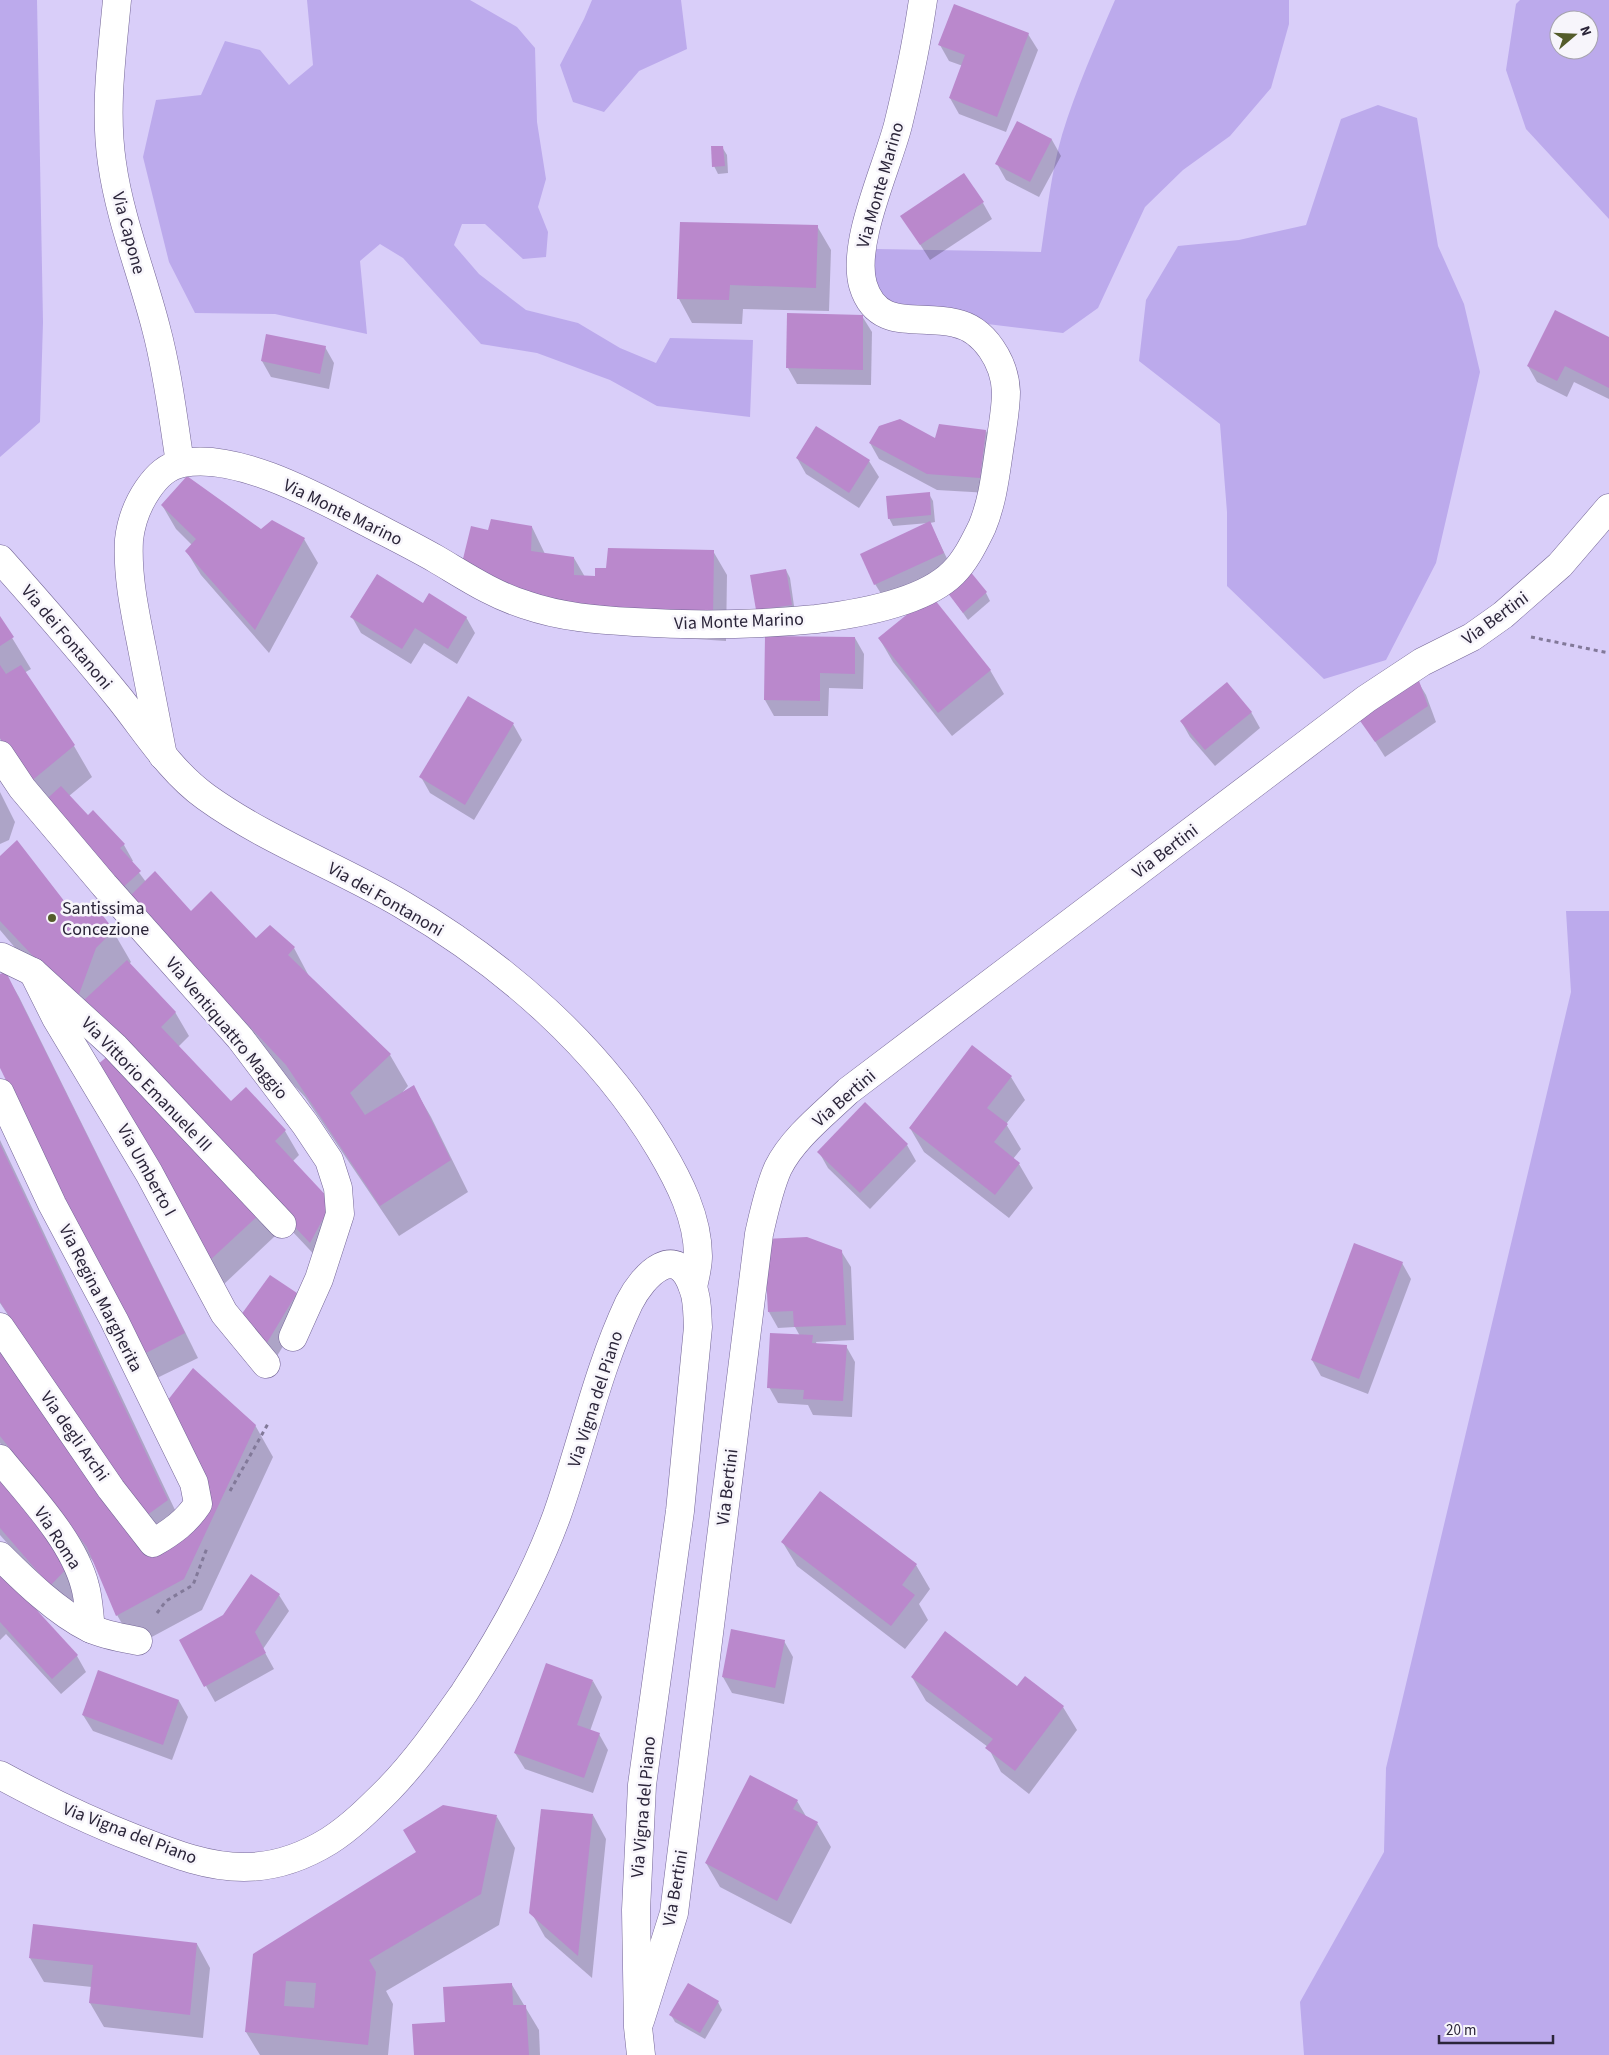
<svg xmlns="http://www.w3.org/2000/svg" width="1609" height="2055" viewBox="0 0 1609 2055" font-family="'Source Sans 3',sans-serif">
	<rect width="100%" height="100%" fill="#d9cef9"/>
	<!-- green -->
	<g fill="#bcaaec" fill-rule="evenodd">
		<polygon points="0,0 37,0 43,322 40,422 0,457"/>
		<polygon points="307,0 470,0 517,27 535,48 537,122 546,179 538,207 548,232 546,257 523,259 485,224 462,224 454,245 479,274 526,310 578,323 620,348 656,363 670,338 753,340 750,417 657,406 610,380 537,353 481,344 403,258 380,244 360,261 367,334 275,314 195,313 169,262 143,157 156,100 201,95 225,41 260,50 289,85 313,65"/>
		<polygon points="592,0 681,0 687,49 639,71 604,112 573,102 560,65 584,19"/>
		<path d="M1115 0H1289V24L1271 88 1230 136 1183 170 1145 207 1098 308 1063 333 979 323 911 305 880 301 866 256 877 249 1041 252C1047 213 1051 173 1062 135 1076 89 1096 44 1115 0Z"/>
		<path d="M1520 0H1609V219L1526 129 1506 70 1516 4ZM1559 20H1589V50H1559Z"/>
		<polygon points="1378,105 1417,118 1438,246 1464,304 1480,372 1436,563 1386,660 1324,679 1227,586 1227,512 1220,424 1139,361 1146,300 1178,246 1239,240 1306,225 1341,119"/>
		<polygon points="1566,911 1609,911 1609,2055 1304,2055 1300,2002 1384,1852 1386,1768 1571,992"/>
	</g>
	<!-- shadow -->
	<g fill="#0003">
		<polygon points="1028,34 1038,50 1006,132 959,114 950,98 963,66 949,61 940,45"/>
		<polygon points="1018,122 1052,140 1061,156 1039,197 1006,180 997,164"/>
		<polygon points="722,147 727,155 728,173 718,174 714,166"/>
		<polygon points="983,203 992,219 930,260 902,216"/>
		<polygon points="817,226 831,250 829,311 743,309 742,324 692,323 679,299"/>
		<polygon points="788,315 862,316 872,332 871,385 797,384 788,368"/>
		<polygon points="1609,339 1609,399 1574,382 1567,397 1537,382 1528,366"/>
		<polygon points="325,347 334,363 329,389 271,377 262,361"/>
		<polygon points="816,427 869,461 879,477 859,508 806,474 797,458"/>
		<polygon points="986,431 995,447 989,493 937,490 879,459 870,443 936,440"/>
		<polygon points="929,494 933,501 935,522 930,523 952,569 885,600 875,584 929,523 893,526 889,518"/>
		<polygon points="162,505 262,531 304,539 318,563 269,653 201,575 187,552 192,545 176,529"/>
		<polygon points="532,527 545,554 574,558 585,577 596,577 607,570 713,551 727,575 726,641 574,631 477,590 489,532"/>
		<polygon points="786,570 790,578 795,613 761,618 752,576"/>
		<polygon points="949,593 986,593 990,601 968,620"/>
		<polygon points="424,604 466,617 475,633 457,664 424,643 411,664 361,633 352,617"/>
		<polygon points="0,618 31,669 24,673 74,746 92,777 69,796 88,817 124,845 133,861 131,862 146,882 191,913 255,940 294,948 311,980 390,1055 408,1086 402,1093 413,1086 431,1117 468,1192 399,1236 305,1097 148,929 42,805 0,739"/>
		<polygon points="855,638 864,654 863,689 829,688 828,716 774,716 765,700"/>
		<polygon points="879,638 990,670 1004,694 952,736 893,662"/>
		<polygon points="1417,680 1426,695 1436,722 1385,757 1360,718"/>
		<polygon points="1251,712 1260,728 1215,766 1190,737 1181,721"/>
		<polygon points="513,724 522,740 474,820 430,793 421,777"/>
		<polygon points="0,792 15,822 9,840 0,844"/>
		<polygon points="0,858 75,917 96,908 113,931 131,962 129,964 175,1012 189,1036 178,1047 231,1103 246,1089 285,1131 299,1155 292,1162 331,1203 324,1265 97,1024 34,970 0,930"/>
		<polygon points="5,973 19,997 198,1358 157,1378 0,1065 0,976"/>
		<polygon points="98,1065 261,1212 275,1236 223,1285"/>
		<polygon points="1011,1077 1025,1100 1006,1124 1021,1149 1013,1159 1019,1164 1033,1188 1009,1218 924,1152 910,1128"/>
		<polygon points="0,1140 184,1529 255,1425 273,1457 202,1610 135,1646 117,1615 96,1565 0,1443 0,1343 152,1559 163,1549 0,1303"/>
		<polygon points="907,1145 916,1161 870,1209 828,1168 819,1152"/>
		<polygon points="841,1251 851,1267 854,1340 816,1342 817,1345 846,1346 855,1362 852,1417 813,1415 808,1405 778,1403 769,1387 800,1336 795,1327 778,1328 769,1312"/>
		<polygon points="1402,1263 1411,1279 1368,1394 1321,1376 1312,1360"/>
		<polygon points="296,1294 305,1310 274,1361 249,1335"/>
		<polygon points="0,1480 84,1589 65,1609 0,1535"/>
		<polygon points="821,1492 916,1565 930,1589 919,1604 928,1620 905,1649 797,1566 783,1543"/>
		<polygon points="0,1573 77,1656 86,1672 61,1694 6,1634 0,1640"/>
		<polygon points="251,1576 279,1595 289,1611 263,1649 274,1669 215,1702 206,1686 224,1616"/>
		<polygon points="784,1641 793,1657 784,1704 732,1693 723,1677"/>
		<polygon points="912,1677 1017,1688 1063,1707 1077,1730 1029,1794 1001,1772 988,1747 926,1701"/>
		<polygon points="593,1681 602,1697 590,1731 599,1734 608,1750 593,1793 525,1769 515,1753"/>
		<polygon points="179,1701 188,1717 172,1760 93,1731 83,1715"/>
		<polygon points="797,1801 807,1818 817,1823 831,1847 791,1924 720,1887 706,1863"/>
		<polygon points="593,1815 606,1839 592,1978 545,1937 531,1912"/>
		<polygon points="497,1817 515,1848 499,1925 386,1991 393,2004 388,2055 260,2055 246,2032 254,1955 417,1853"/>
		<polygon points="197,1944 210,1968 203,2038 104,2027 90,2003 92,1987 44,1982 30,1958"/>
		<polygon points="512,1985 539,2030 540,2055 415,2055 446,2023"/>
		<polygon points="718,2002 722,2010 705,2039 675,2022 671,2015"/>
	</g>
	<!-- building -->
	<g fill="#ba88cc" fill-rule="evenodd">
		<polygon points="954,4 1029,33 997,117 949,98 965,55 938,45"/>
		<polygon points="1017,121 1052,139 1030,182 995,164"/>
		<polygon points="711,146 723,146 725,166 712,167"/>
		<polygon points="964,173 984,202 920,245 900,216"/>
		<polygon points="680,222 818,225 816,288 730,285 729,300 677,299"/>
		<polygon points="1555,310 1609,337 1609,388 1565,366 1557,381 1527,366"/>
		<polygon points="787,313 863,315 863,370 786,368"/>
		<polygon points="266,334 326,346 320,374 261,361"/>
		<polygon points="900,419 935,438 939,424 986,430 980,478 927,474 869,443 879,426"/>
		<polygon points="816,426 870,460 849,493 796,458"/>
		<polygon points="187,476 261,529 272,520 305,538 255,630 185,551 196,539 161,505"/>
		<polygon points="930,492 931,515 888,519 886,496"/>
		<polygon points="491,519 532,526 531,551 574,557 574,575 595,576 595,568 606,568 608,548 714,550 713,617 559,607 461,567 471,526 488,530"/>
		<polygon points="930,521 944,553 874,585 860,554"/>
		<polygon points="786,569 792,605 756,610 750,575"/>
		<polygon points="969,570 987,592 963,613 947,592"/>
		<polygon points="377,574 423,603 429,593 467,617 448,649 415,628 402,649 350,617"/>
		<polygon points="931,595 991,670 938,713 878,638"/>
		<polygon points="0,616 14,637 0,646"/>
		<polygon points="765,636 855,637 855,674 820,673 820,701 764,700"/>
		<polygon points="0,665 6,674 21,665 75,745 29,783 0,738"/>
		<polygon points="1418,678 1428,706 1375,742 1358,718"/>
		<polygon points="1227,682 1252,712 1205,750 1180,721"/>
		<polygon points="468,696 514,723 465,805 419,777"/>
		<polygon points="61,786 88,815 93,810 125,844 120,848 141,871 119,891 40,805"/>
		<polygon points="17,840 75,915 96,907 114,930 96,948 78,997 48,972 0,921 0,856"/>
		<polygon points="155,871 191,911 211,891 256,938 270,925 295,947 288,955 391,1054 350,1093 365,1115 414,1085 451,1160 380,1206 286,1065 128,898"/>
		<polygon points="127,960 176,1012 161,1027 231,1101 246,1087 286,1130 275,1141 332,1202 310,1243 82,1002"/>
		<polygon points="6,972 185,1333 142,1355 0,1068 0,974"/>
		<polygon points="972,1045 1012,1076 987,1108 1008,1124 994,1142 1020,1163 995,1195 909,1128"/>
		<polygon points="109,1055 262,1212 208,1262 97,1065"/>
		<polygon points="865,1102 908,1144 860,1193 817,1152"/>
		<polygon points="0,1144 168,1500 143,1518 0,1302"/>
		<polygon points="807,1237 842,1250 846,1325 794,1327 793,1311 768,1312 764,1239"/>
		<polygon points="1354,1243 1403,1262 1359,1379 1311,1360"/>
		<polygon points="270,1275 297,1293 265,1346 238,1319"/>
		<polygon points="770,1333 813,1335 812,1343 847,1345 843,1401 803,1399 804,1390 767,1388"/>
		<polygon points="0,1341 152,1558 205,1507 164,1405 193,1368 256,1425 184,1579 116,1616 87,1547 0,1436"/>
		<polygon points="0,1478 71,1564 50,1586 0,1528"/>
		<polygon points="820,1491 917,1564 902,1585 915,1595 891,1626 781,1542"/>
		<polygon points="0,1570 78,1655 52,1679 0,1622"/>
		<polygon points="251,1574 280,1594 255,1632 266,1653 204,1687 179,1640 223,1615"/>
		<polygon points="731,1629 785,1640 775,1688 722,1677"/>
		<polygon points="945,1631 1017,1686 1025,1676 1064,1706 1015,1771 985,1748 993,1739 911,1677"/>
		<polygon points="546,1663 593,1680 577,1725 600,1733 584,1778 514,1753"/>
		<polygon points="98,1670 179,1700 163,1745 82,1715"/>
		<polygon points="750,1775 798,1800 793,1809 818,1822 777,1901 705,1863"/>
		<path d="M443 1805 497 1815 481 1894 369 1960 376 1972 368 2045 245 2032 253 1954 416 1852 403 1830ZM286 1981 316 1983 314 2008 284 2006Z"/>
		<polygon points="541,1809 593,1814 578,1956 529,1913"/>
		<polygon points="33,1924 197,1943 190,2015 89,2003 93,1965 29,1958"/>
		<polygon points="512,1983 513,2005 526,2005 529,2055 414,2055 412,2024 445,2022 443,1987"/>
		<polygon points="688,1983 719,2001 700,2033 669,2015"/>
	</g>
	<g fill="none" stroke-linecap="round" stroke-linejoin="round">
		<defs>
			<g id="minor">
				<path d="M117 0C112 54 104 109 112 163 120 220 142 273 156 328 168 373 173 418 180 463"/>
				<path d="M0 559C41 605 81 651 120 699 147 733 170 771 206 797 267 841 339 867 403 905 505 965 599 1047 660 1149 679 1181 698 1218 698 1256 698 1267 695 1277 693 1287"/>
				<polyline points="0,755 22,788 104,885 240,1038 305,1124 329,1160 338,1188 340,1214 319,1279 293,1337"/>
				<path d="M163 756C156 720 149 684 142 648 135 612 127 577 129 540 131 521 137 505 148 489 157 476 167 466 183 463 239 452 323 500 372 525 393 536 415 547 436 559 465 576 493 595 526 605 561 617 597 620 634 622 695 626 755 625 816 619 857 614 923 603 953 573 966 560 974 543 982 527 994 498 996 468 1001 438 1003 423 1006 407 1006 392 1005 363 985 329 955 323 919 314 877 332 863 285 851 243 887 168 898 125 908 84 917 42 923 0"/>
				<polyline points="2,957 33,972 115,1047 282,1224"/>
				<polyline points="33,972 56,1018 149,1173 224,1313 266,1364"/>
				<path d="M0 1093 52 1204 114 1320 194 1483 198 1504C186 1522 172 1532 153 1543L111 1489 0 1327"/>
				<path d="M0 1459C30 1496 73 1540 85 1586 89 1600 89 1614 91 1629"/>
				<path d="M0 1556C25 1581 57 1612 89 1628 104 1635 122 1638 138 1641"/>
				<path d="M640 2021 674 1913 759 1234C764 1212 769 1188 778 1168 793 1138 824 1114 848 1091L1366 699 1422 662 1472 637 1503 615 1560 565 1609 508"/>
			</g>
			<path id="secondary" d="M0 1775C44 1799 89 1821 136 1839 172 1853 206 1867 244 1867 275 1867 303 1857 329 1841 351 1827 370 1808 388 1790 417 1760 440 1727 464 1693 501 1637 534 1578 557 1515 582 1444 597 1371 629 1303 643 1275 677 1240 693 1288 698 1300 697 1314 698 1327L680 1511 642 1785 636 1910 638 2027 641 2055"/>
		</defs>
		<!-- minor casing -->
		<use href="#minor" stroke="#746696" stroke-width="29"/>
		<!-- secondary casing -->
		<use href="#secondary" stroke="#746696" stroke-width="29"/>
		<!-- path -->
		<g stroke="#827999" stroke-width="3" stroke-dasharray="4 4" stroke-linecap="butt">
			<polyline points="1531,637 1609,653"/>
			<polyline points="230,1491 269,1422"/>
			<polyline points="157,1613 166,1601 193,1585 207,1548"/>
		</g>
		<!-- minor -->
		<use href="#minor" stroke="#fff" stroke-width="28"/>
		<!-- secondary -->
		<use href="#secondary" stroke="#fff" stroke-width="28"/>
	</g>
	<!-- markers -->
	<circle fill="#545c2b" stroke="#f7f5fb" stroke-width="2" cx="52" cy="918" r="5"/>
	<g text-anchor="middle" stroke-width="5" stroke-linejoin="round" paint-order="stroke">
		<!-- street labels -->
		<g font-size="18" fill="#2b2539" stroke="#f7f5fb">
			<text transform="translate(880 185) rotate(-74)" y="6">Via Monte Marino</text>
			<text transform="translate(129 233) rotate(75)" y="6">Via Capone</text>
			<text transform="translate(343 512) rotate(26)" y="6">Via Monte Marino</text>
			<text transform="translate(1495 618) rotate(-36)" y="6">Via Bertini</text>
			<text transform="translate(739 621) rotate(-2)" y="6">Via Monte Marino</text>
			<text transform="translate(67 637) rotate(50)" y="6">Via dei Fontanoni</text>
			<text transform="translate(1165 851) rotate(-37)" y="6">Via Bertini</text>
			<text transform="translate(386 899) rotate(30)" y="6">Via dei Fontanoni</text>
			<text transform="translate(227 1028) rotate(50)" y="6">Via Ventiquattro Maggio</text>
			<text transform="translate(147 1084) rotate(46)" y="6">Via Vittorio Emanuele III</text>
			<text transform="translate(844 1098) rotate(-41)" y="6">Via Bertini</text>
			<text transform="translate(147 1170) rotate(61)" y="6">Via Umberto I</text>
			<text transform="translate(101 1298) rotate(63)" y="6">Via Regina Margherita</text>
			<text transform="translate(595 1399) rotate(-72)" y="6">Via Vigna del Piano</text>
			<text transform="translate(75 1436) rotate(55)" y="6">Via degli Archi</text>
			<text transform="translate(727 1487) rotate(-83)" y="6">Via Bertini</text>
			<text transform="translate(58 1538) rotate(57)" y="6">Via Roma</text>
			<text transform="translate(643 1807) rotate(-85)" y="6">Via Vigna del Piano</text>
			<text transform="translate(130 1833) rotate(21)" y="6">Via Vigna del Piano</text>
			<text transform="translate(675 1888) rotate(-80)" y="6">Via Bertini</text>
		</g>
		<!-- poi labels -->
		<g font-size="18" fill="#2b2539" stroke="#f7f5fb" text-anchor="start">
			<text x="62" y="914">Santissima<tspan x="62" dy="21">Concezione</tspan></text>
		</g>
	</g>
	<!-- north arrow -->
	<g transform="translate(1574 35) rotate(71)"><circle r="24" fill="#f7f5fb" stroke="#a5a2ad"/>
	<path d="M0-4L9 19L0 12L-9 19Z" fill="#545c2b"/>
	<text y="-8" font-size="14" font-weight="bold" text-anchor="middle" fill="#2b2539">N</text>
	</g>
	<!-- scale -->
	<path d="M1439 2035v8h114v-8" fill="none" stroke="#2b2539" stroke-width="2.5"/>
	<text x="1446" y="2035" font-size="15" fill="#2b2539" stroke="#f7f5fb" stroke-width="4" paint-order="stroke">20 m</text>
</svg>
